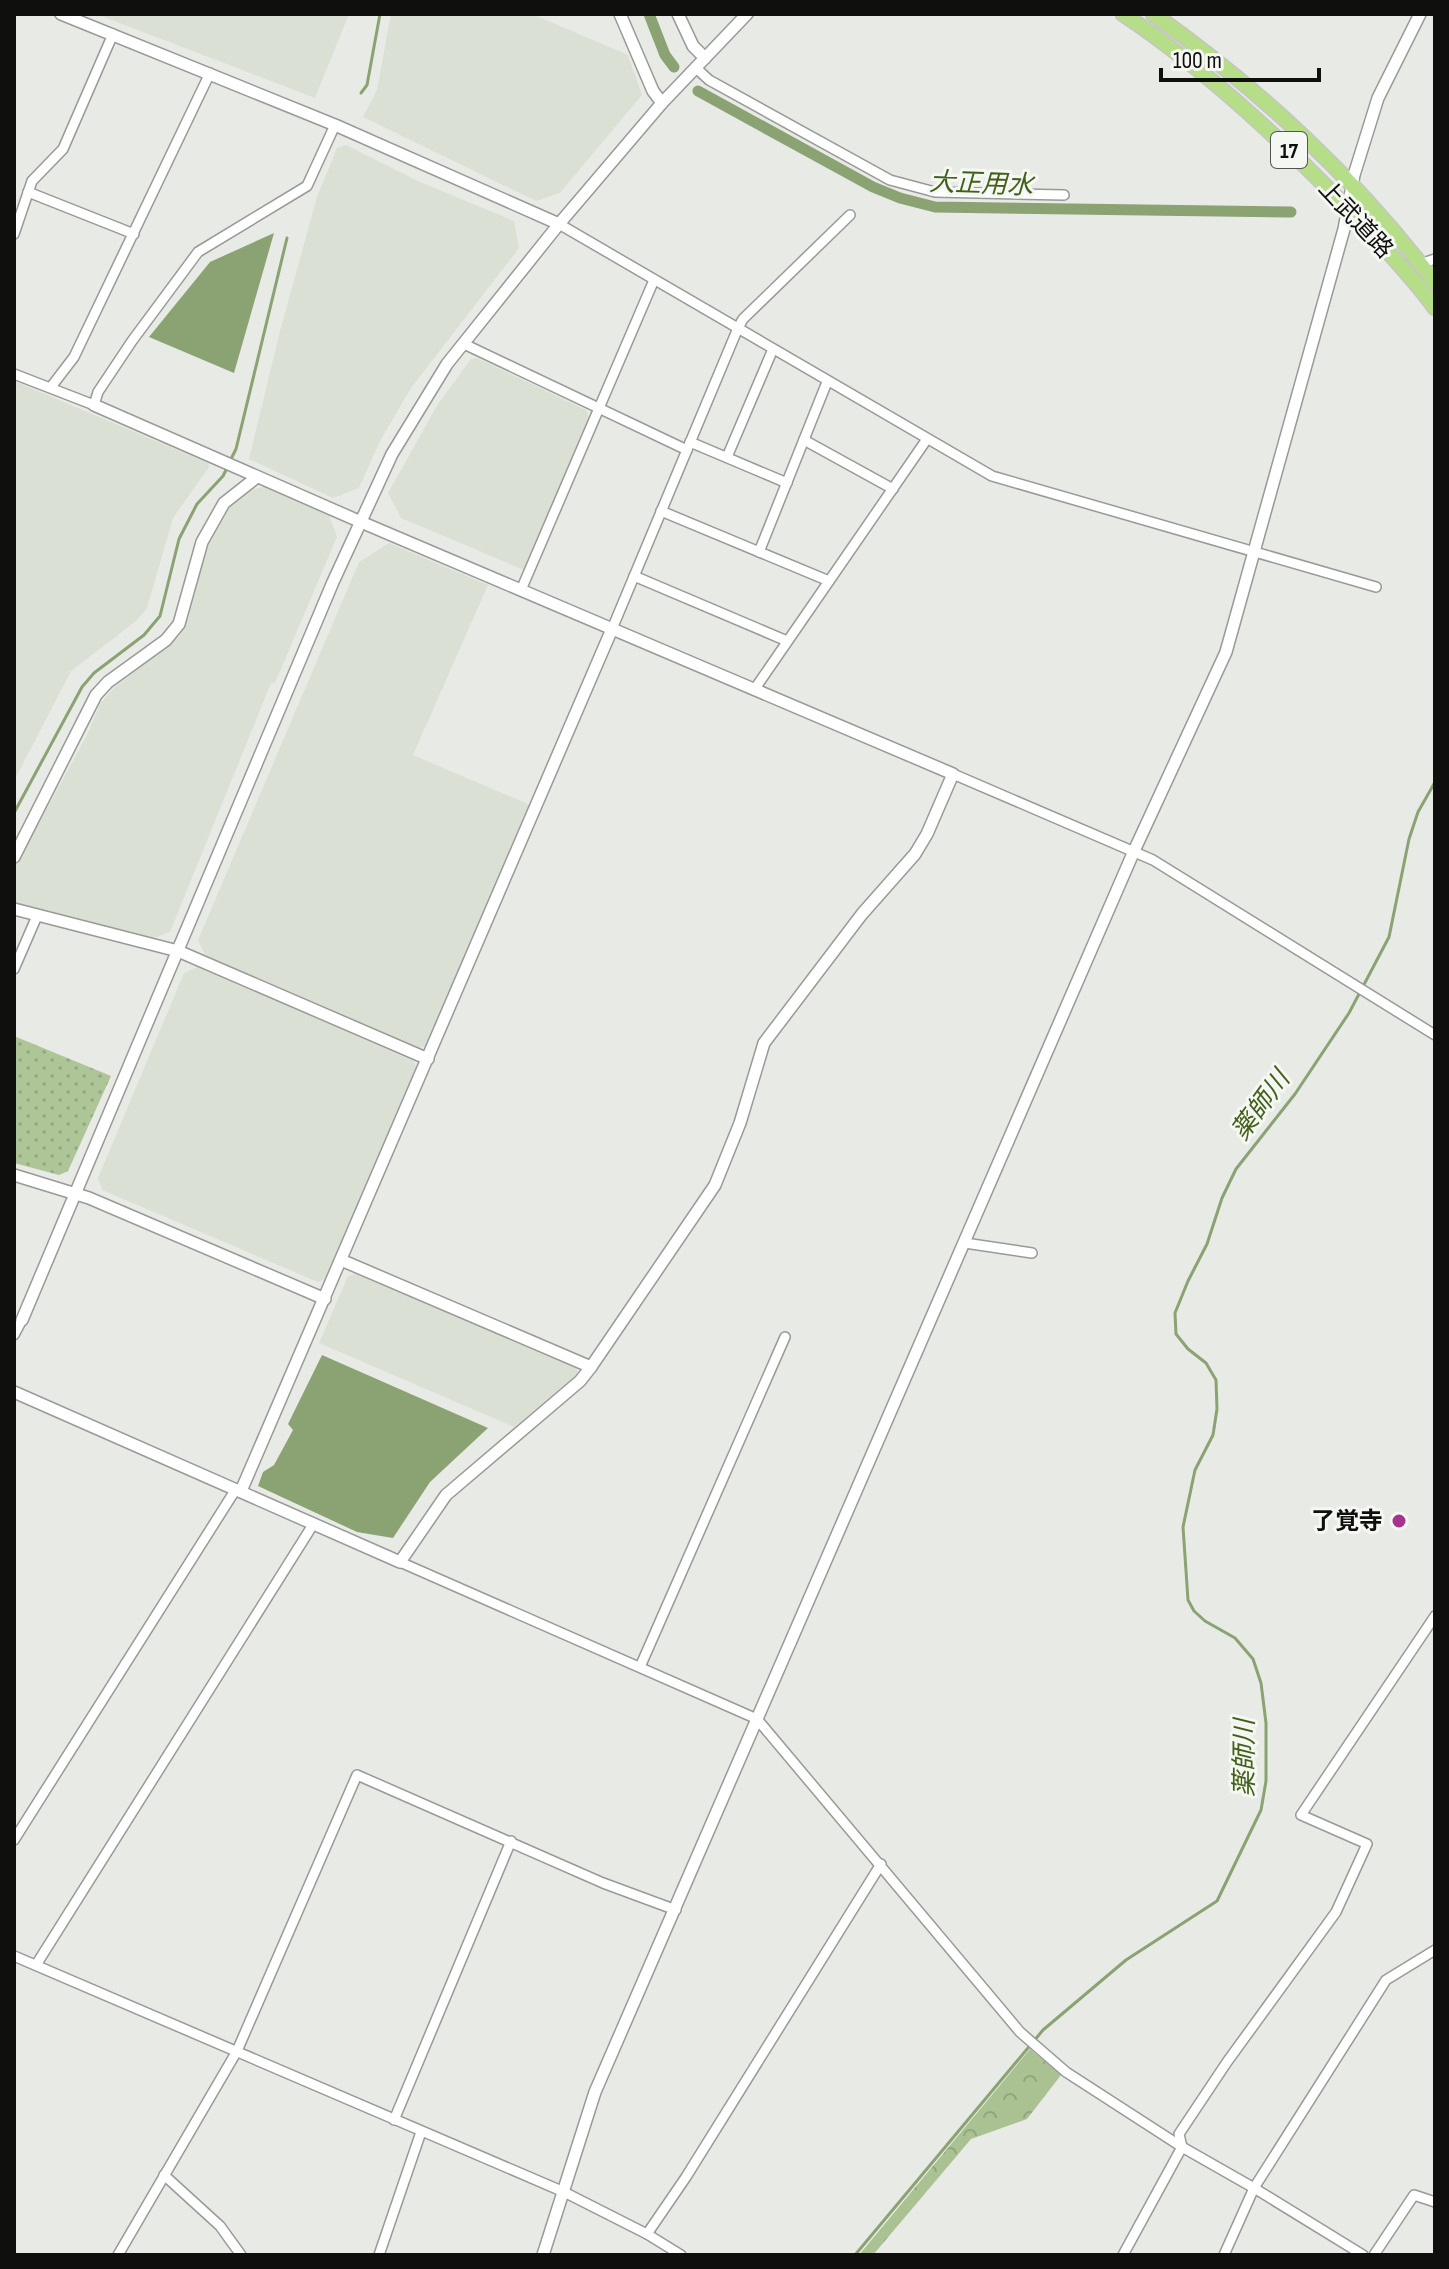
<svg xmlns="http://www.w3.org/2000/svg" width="1449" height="2269" viewBox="0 0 1449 2269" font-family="'Sofia Sans Condensed','Noto Sans JP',sans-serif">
	<defs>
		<pattern id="grass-dots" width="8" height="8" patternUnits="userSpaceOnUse" patternTransform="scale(2)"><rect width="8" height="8" fill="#aec597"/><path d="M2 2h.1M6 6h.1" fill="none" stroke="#94a881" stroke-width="1.8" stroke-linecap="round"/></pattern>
		<pattern id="forest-crowns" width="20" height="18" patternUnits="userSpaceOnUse" patternTransform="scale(2)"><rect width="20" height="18" fill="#aac291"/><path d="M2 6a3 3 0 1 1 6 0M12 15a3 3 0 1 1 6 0" fill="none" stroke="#91a67c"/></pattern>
	</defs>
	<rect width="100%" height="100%" fill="#e8eae6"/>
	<!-- built -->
	<g fill="#dbe0d5">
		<polygon points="96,14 349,14 315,98"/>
		<polygon points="391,14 532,14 628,55 642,95 560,193 536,201 363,117 377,90"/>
		<polygon points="346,145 418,181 514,221 519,248 411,388 380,441 359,488 333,498 249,459 280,331 317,197 337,148"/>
		<polygon points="477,358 586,410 589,417 524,570 401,518 388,493 438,404 471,359"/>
		<polygon points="14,381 208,463 209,467 173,518 147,608 136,621 71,671 14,781"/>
		<polygon points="264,487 329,515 337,537 275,683 271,683 170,932 154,938 14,903 14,869 88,733 100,704 115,687 180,636 188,620 206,550 230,507 254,489"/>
		<polygon points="389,543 488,585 413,755 530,805 428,1045 419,1048 205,955 198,940 359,562"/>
		<polygon points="199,966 413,1061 417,1068 326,1279 318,1282 102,1190 98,1178 184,973"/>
		<polygon points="355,1274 576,1366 578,1374 514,1427 319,1343 348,1276"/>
	</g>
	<!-- grass -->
	<polygon fill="url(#grass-dots)" points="14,1036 111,1076 68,1171 59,1175 14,1163"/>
	<!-- forest -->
	<polygon fill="url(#forest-crowns)" points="1030,2049 1061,2075 1027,2119 971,2139 873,2255 859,2255"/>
	<!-- water -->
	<g fill="#8ba273">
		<polygon points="274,233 234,373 149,337 210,262"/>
		<polygon points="322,1355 488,1428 430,1482 393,1538 357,1532 258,1486 263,1472 274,1465 293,1430 288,1424"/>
	</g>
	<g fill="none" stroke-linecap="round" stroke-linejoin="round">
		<!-- stream -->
		<g stroke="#8ba273" stroke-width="3">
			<polyline points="361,93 367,85 380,14"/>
			<polyline points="231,459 236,449 287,238"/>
			<polyline points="14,813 82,687 94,673 144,635 160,616 179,539 197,504 223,476 228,466"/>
			<polyline points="855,2255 1043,2030 1126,1960 1217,1901 1261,1810 1266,1781 1266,1723 1261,1683 1253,1659 1235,1638 1205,1621 1194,1611 1188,1600 1183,1527 1195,1470 1213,1435 1217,1409 1216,1380 1206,1363 1188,1349 1176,1334 1175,1313 1188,1281 1207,1244 1222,1198 1236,1169 1295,1094 1349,1013 1389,937 1409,839 1418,812 1435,782"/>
		</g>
		<!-- canal -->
		<g stroke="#8ba273" stroke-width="11">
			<polyline points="649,14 665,55 674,67"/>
			<polyline points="698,91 873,187 900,198 935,207 1291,212"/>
		</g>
		<defs>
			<g id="minor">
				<polyline points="696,68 709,80 890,180 935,192 1064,195"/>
				<polyline points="28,192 134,234"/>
				<polyline points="559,224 992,476 1376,587"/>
				<polyline points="14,234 32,181 63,149 113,34"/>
				<polyline points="1420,264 1435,259"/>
				<polyline points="464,344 687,450"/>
				<polyline points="14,374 94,405 98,392 132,341 198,252 307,186 335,125"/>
				<polyline points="51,387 74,357 210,73"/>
				<polyline points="804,440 893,489"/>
				<polyline points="690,442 787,483"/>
				<polyline points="727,457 773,349"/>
				<polyline points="661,511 829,581"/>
				<polyline points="759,552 827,382"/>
				<polyline points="634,576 787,641"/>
				<polyline points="521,590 654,280"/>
				<polyline points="612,629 738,328 743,319 850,215"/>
				<polyline points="754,690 927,439"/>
				<polyline points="953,774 1153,860 1435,1035"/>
				<polyline points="14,969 37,916"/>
				<polyline points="965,1243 1032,1253"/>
				<polyline points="14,1335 22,1320"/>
				<polyline points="400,1562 757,1719 1020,2032 1066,2072 1182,2147 1254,2188 1363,2255"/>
				<polyline points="640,1667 785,1337"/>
				<polyline points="14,1840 236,1489"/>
				<polyline points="14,1956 564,2192 647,2234 681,2255"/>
				<polyline points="36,1965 314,1523"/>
				<polyline points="394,2120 511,1841"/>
				<polyline points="164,2175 220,2226 241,2255"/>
				<polyline points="647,2234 686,2177 881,1864"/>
				<polyline points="118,2255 237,2051 357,1775 603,1883 676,1910"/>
				<polyline points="379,2255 421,2132"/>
				<polyline points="1123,2255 1182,2147 1179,2134 1227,2062 1336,1912 1367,1844 1301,1815 1435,1616"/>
				<polyline points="1224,2255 1254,2188 1386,1980 1435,1950"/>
				<polyline points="1374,2255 1414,2195 1435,2202"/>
			</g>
			<g id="tertiary">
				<polyline points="61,14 335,125 559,224"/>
				<polyline points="620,14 653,91 662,103"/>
				<polyline points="678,14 693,46 705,58"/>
				<polyline points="14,857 96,695 108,682 166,640 179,624 202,542 224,503 257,477"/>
				<polyline points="14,909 178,951 428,1059"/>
				<polyline points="14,1175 89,1198 325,1299"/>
				<polyline points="341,1260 591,1367"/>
				<polyline points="22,1320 333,582 392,454 447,364 559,224 662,103 747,14"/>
				<polyline points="14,1392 400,1562 446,1495 580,1381 591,1367 715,1185 740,1123 764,1043 862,914 915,854 927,834 953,774 361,522 94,405"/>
				<polyline points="241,1491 612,629"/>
				<polyline points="543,2255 595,2092 1134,851 1226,652 1344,229 1354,175 1378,98 1420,14"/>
			</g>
			<g id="trunk">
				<path d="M1123 14C1214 75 1292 150 1367 229 1390 254 1415 280 1435 308"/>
				<path d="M1153 14C1258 88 1358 180 1435 283"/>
			</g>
		</defs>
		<!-- minor casing -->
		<use href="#minor" stroke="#989a97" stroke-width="12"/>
		<!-- tertiary casing -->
		<use href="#tertiary" stroke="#989a97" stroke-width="14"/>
		<!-- trunk casing -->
		<use href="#trunk" stroke="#c5c5c5" stroke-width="17"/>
		<!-- minor -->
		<use href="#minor" stroke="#fff" stroke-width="9"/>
		<!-- tertiary -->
		<use href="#tertiary" stroke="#fff" stroke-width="11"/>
		<!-- trunk -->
		<use href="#trunk" stroke="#b6de88" stroke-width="14"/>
	</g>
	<!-- markers -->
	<circle fill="#a9338b" stroke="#f5f7f3" stroke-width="3" cx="1399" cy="1521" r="8"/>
	<g text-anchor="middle" stroke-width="6" stroke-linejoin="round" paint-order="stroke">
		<!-- shield labels -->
		<rect fill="#f5f7f3" stroke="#545553" stroke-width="2" x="1271" y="132" width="36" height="36" rx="6"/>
		<g font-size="22" font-weight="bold" fill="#0f0f0e">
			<text x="1289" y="158">17</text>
		</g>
		<!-- street labels -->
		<g font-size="24" fill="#0f0f0e" stroke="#f5f7f3">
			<text transform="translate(1356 219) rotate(47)" y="8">上武道路</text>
		</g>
		<!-- poi labels -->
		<g font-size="24" font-weight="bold" fill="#0f0f0e" stroke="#f5f7f3" text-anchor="end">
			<text x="1383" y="1529">了覚寺</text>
		</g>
		<!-- water labels -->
		<g font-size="26" font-style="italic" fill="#42601a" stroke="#f5f7f3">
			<text transform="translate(981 183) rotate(2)" y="9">大正用水</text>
			<text transform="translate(1260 1105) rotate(-54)" y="9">薬師川</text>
			<text transform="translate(1244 1758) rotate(-90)" y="9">薬師川</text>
		</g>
	</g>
	<!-- border -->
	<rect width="1449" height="2269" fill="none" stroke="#0f0f0e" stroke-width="32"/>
	<!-- scale -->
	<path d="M1161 68v12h158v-12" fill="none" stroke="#0f0f0e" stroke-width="4"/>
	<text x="1173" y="68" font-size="24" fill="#0f0f0e" stroke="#f5f7f3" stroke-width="6" paint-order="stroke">100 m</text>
</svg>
